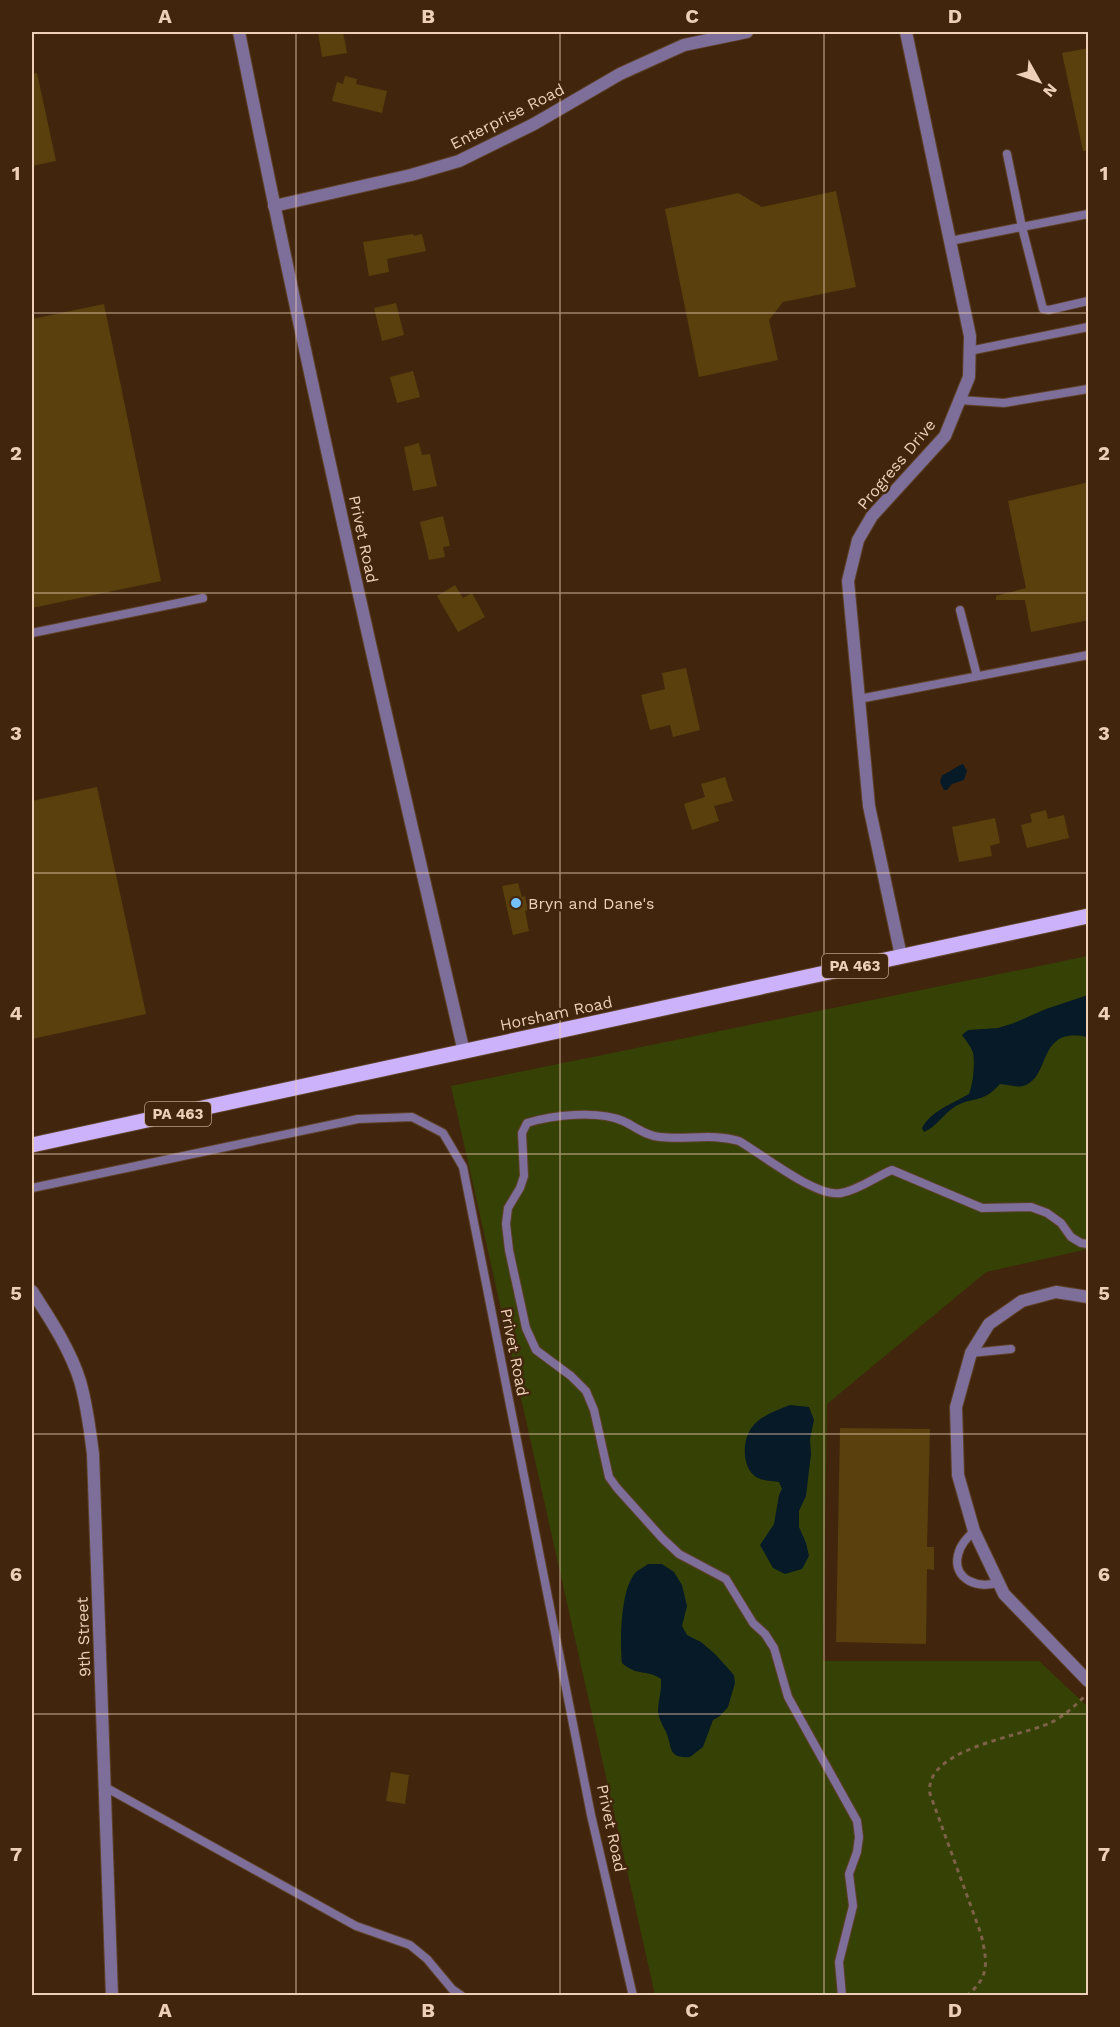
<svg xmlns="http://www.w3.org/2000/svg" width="1120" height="2027" viewBox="0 0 1120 2027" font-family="'Work Sans',sans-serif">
	<rect width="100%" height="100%" fill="#41260d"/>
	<!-- green -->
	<polygon fill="#364205" points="1088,956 1088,1249 986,1272 827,1404 823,1661 1039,1661 1088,1707 1088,1995 655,1995 451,1086"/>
	<!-- water -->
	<g fill="#061a27">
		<path d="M963 764 967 771 964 780 952 784 947 790H944L940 782 942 775C951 772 956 766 963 764Z"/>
		<path d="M1088 995V1039L1087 1037C1036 1026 1052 1078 1023 1086 1016 1088 1007 1084 1000 1084 982 1105 969 1096 953 1108 943 1115 936 1127 924 1132L922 1128C932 1110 952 1104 969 1094 973 1084 975 1064 973 1053 971 1046 966 1041 962 1035L968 1030 998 1028 1014 1023 1046 1009Z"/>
		<path d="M790 1405 809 1407 814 1420 810 1439 811 1454 806 1496 799 1511V1527L806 1543 809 1556 802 1569 785 1574 773 1568 760 1545 774 1524 779 1495 782 1489 779 1482C772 1481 763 1481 756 1477 741 1467 742 1438 753 1426 762 1415 777 1410 790 1405Z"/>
		<path d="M648 1564H662L674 1572 682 1585 687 1606 682 1626 687 1635 701 1642 715 1654 734 1675 735 1683 728 1707 720 1716 713 1720 703 1747 690 1757C666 1759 673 1745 665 1730 662 1724 659 1719 658 1712 658 1701 662 1690 661 1679 647 1669 638 1677 622 1663 620 1641 620 1589 636 1572 639 1569 645 1567 648 1564Z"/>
	</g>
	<!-- building -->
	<g fill="#59400c">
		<polygon points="318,32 343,32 347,53 322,57"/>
		<polygon points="1089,48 1089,150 1083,151 1062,53"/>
		<polygon points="37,73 56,161 32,166 32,74"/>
		<polygon points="345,76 357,79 356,84 387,91 382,113 332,101 337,82 343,84"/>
		<polygon points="836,191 856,287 783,302 769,320 778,360 699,377 665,209 738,193 762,207"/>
		<polygon points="413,234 414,236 422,234 426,251 387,259 389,272 369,276 363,242"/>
		<polygon points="396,303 404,335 382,341 374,308"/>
		<polygon points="104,304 161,581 32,608 32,319"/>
		<polygon points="413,371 420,397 397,403 390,377"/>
		<polygon points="419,443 422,455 430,454 437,486 413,491 404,447"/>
		<polygon points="1089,482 1089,620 1031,632 1025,600 996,600 996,596 1026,588 1008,501"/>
		<polygon points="443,516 450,546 443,547 445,557 429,560 420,522"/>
		<polygon points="455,585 463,598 472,593 485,617 458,632 437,596"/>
		<polygon points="686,668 700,730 673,737 670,725 650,730 641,695 665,689 662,673"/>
		<polygon points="725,777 733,801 714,806 719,821 692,830 684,804 705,797 701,784"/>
		<polygon points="97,787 146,1014 32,1039 32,801"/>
		<polygon points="1046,810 1048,819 1064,815 1069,838 1027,848 1021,825 1032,822 1030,814"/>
		<polygon points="995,818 1000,843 990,846 992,856 959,862 952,827"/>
		<polygon points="518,883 522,897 525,896 528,910 525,911 529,931 513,935 502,886"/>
		<polygon points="840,1428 930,1429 927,1547 934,1547 934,1570 927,1569 926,1644 836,1642"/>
		<polygon points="391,1772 409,1775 405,1804 386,1801"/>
	</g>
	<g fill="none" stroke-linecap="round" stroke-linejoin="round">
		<defs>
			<g id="service">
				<polyline points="1007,154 1022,227 1043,309 1049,310 1088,301"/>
				<polyline points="950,241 1088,214"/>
				<polyline points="969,351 1088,327"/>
				<polyline points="959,400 1004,403 1088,389"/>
				<polyline points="960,610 977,676"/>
				<polyline points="32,633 203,598"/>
				<polyline points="859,699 1088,655"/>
				<polyline points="32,1188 358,1119 412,1117 443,1133 463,1167 591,1815 633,1996"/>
				<polyline points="971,1353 1011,1349"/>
				<path d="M974 1531C967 1538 960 1545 958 1555 952 1580 980 1590 999 1582"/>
				<polyline points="105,1787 356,1926 410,1945 427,1959 452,1989 462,1996"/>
				<path d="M842 1996 839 1962 853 1906 849 1874 857 1852 859 1837 857 1821 788 1697 774 1648 765 1634 753 1623 726 1579 679 1554 662 1538 617 1488 609 1477 594 1410 586 1391 571 1376 536 1350 526 1328 509 1250 506 1224 508 1208 520 1188 524 1176 522 1133 527 1123C552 1115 598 1110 623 1121 636 1127 646 1136 660 1137 687 1140 712 1133 739 1141 762 1154 816 1198 841 1193 859 1190 875 1177 892 1170L982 1208 1031 1207 1047 1213 1061 1223 1071 1237 1081 1243 1088 1244"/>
			</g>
			<g id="minor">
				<path d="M239 32C307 373 385 713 464 1052"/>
				<polyline points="274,206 411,175 459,161 534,124 620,74 684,45 747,32"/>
				<polyline points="901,956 869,806 848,581 858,540 872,516 945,436 969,377 970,336 906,32"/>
				<path d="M32 1291C50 1319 70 1349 80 1381 87 1405 90 1430 93 1454L112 1996"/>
				<polyline points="1088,1297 1056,1292 1022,1301 989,1324 971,1353 956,1407 958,1475 974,1531 1004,1594 1088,1681"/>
			</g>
			<polyline id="primary" points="32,1145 1088,916"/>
		</defs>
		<!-- service casing -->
		<use href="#service" stroke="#5d4128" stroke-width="10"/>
		<!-- minor casing -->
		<use href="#minor" stroke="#5d4128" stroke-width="14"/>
		<!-- primary casing -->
		<use href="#primary" stroke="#5d4128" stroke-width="17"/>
		<!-- path -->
		<path stroke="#7d6148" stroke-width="3" stroke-dasharray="4.5 4.5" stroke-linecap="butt" d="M966 1996C991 1977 987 1961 981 1934L930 1794C923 1749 1019 1737 1050 1723 1063 1717 1076 1705 1086 1695"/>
		<!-- service -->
		<use href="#service" stroke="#7e6e9a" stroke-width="8"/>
		<!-- minor -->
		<use href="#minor" stroke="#7e6e9a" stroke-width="12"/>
		<!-- primary -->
		<use href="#primary" stroke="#ccb2fa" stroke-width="15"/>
	</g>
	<!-- grid -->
	<path fill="none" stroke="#eed0b8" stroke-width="1.5" stroke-opacity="0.55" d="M296 32V1996M560 32V1996M824 32V1996M32 313H1088M32 593H1088M32 873H1088M32 1154H1088M32 1434H1088M32 1714H1088"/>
	<!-- markers -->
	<circle fill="#74c0f6" stroke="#41260d" stroke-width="2" cx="516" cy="903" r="6"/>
	<g text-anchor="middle" stroke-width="5" stroke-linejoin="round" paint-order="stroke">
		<!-- shield labels -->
		<g fill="#41260d" stroke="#ba9d85" stroke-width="1.5">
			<rect x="822" y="954" width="66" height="24" rx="4.5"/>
			<rect x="145" y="1102" width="66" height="24" rx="4.5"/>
		</g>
		<g font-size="15" font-weight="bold" fill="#eed0b8">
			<text x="855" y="971">PA 463</text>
			<text x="178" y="1119">PA 463</text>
		</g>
		<!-- street labels -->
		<g font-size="16" fill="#eed0b8" stroke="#41260d">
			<text transform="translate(507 116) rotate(-27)" y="6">Enterprise Road</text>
			<text transform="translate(896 464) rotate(-50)" y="6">Progress Drive</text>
			<text transform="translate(364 539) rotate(78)" y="6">Privet Road</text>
			<text transform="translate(556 1013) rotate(-12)" y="6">Horsham Road</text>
			<text transform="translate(515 1352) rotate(79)" y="6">Privet Road</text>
			<text transform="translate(83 1637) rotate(-92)" y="6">9th Street</text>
			<text transform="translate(612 1828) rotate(78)" y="6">Privet Road</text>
		</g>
		<!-- poi labels -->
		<g font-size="16" fill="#eed0b8" stroke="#41260d" text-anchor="start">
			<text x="528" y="909">Bryn and Dane's</text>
		</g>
	</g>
	<!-- border -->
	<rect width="1120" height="2027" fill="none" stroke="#41260d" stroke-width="66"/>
	<!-- north arrow -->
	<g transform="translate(1039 81) rotate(130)" stroke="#41260d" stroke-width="4.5" paint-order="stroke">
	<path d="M0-4.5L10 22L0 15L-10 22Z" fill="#eed0b8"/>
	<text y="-9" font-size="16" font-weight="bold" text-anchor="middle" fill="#eed0b8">N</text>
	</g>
	<rect x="33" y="33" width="1054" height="1961" fill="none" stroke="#eed0b8" stroke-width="2"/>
	<g font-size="20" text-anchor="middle" font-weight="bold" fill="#eed0b8">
		<text x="165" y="23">A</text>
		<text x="428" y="23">B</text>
		<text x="692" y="23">C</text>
		<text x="955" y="23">D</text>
		<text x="16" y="180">1</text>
		<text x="1104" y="180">1</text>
		<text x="16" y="460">2</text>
		<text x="1104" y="460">2</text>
		<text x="16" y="740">3</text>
		<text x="1104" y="740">3</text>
		<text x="16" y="1020">4</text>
		<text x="1104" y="1020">4</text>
		<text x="16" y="1300">5</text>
		<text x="1104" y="1300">5</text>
		<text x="16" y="1581">6</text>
		<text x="1104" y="1581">6</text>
		<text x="16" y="1861">7</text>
		<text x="1104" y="1861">7</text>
		<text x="165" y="2017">A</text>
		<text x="428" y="2017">B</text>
		<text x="692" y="2017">C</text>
		<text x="955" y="2017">D</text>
	</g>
</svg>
